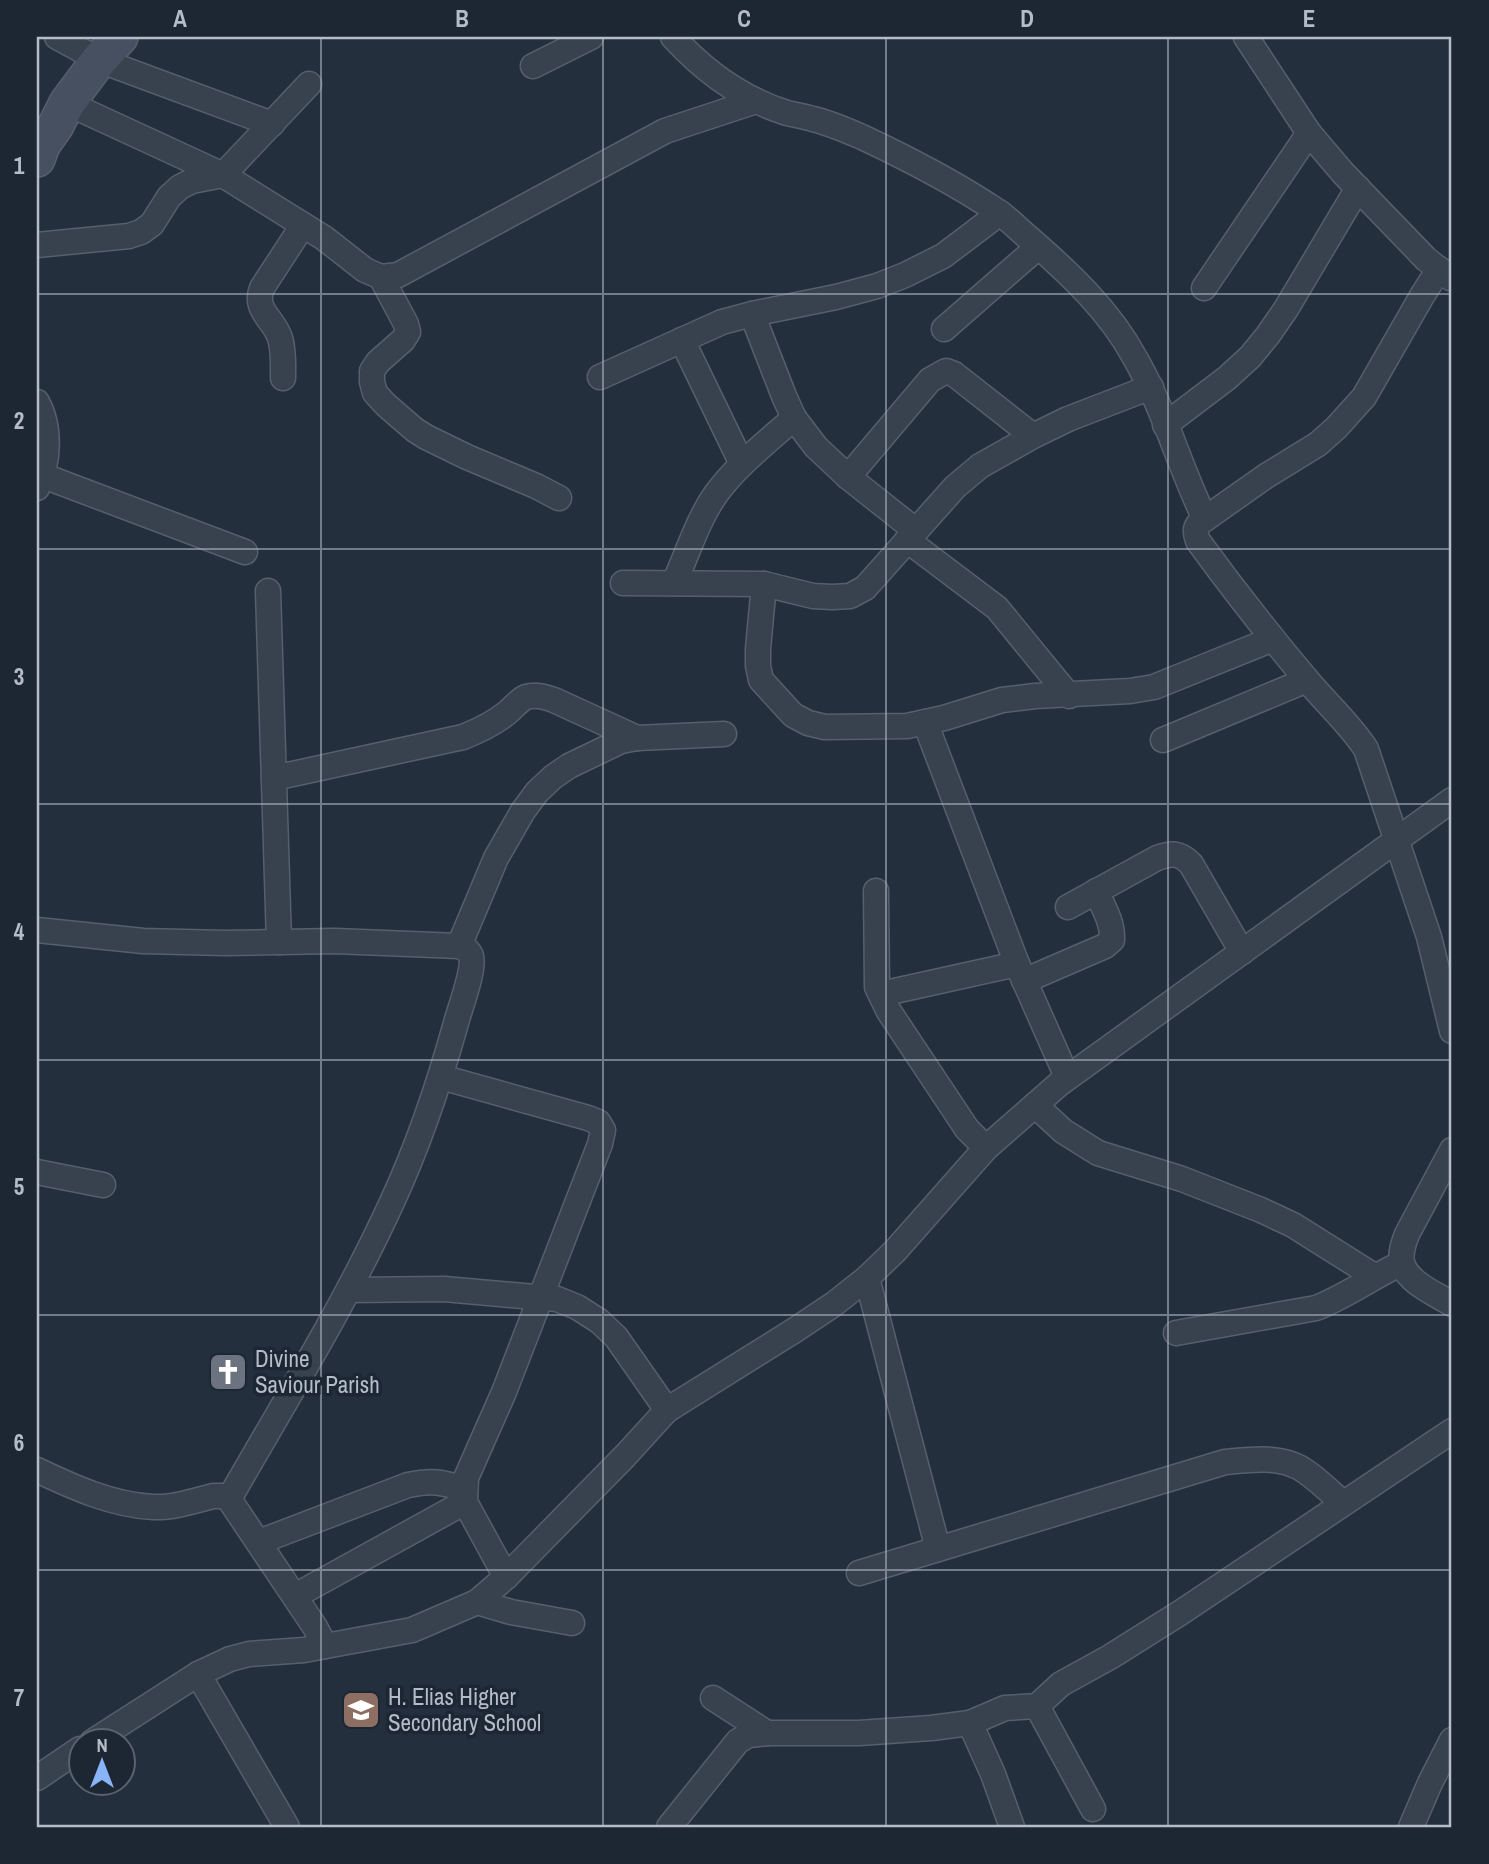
<svg xmlns="http://www.w3.org/2000/svg" width="1489" height="1864" viewBox="0 0 1489 1864" font-family="'Archivo Narrow',sans-serif">
	<rect width="100%" height="100%" fill="#242f3e"/>
	<g fill="none" stroke-linecap="round" stroke-linejoin="round">
		<defs>
			<g id="street">
				<polyline points="57,37 99,60 272,124"/>
				<path d="M673 37C704 71 742 99 787 113 795 115 804 116 813 119 830 123 846 130 862 137 909 159 955 183 997 211 1009 219 1019 230 1030 239 1069 273 1110 311 1135 358 1164 408 1179 466 1205 519 1195 525 1194 530 1198 541 1233 589 1269 635 1307 680 1327 704 1350 724 1366 749L1429 937 1452 1031"/>
				<polyline points="1246,37 1309,133 1343,173 1426,259 1450,278"/>
				<polyline points="533,66 591,37"/>
				<polyline points="67,103 223,175 324,238 365,270 381,277 398,275 665,131 756,101"/>
				<polyline points="37,245 129,236 141,232 152,224 169,197 180,187 192,181 223,175 309,84"/>
				<polyline points="381,277 406,324 408,332 403,340 378,362 372,371 372,382 375,393 386,405 415,430 426,437 467,457 536,486 559,498"/>
				<polyline points="1204,288 1309,133"/>
				<polyline points="752,314 784,396 794,418 816,447 848,477 915,530"/>
				<polyline points="944,329 1038,247"/>
				<polyline points="682,340 742,464"/>
				<polyline points="600,377 722,322 752,314 836,297 877,286 905,275 943,256 1000,213"/>
				<path d="M283 378C283 365 284 351 280 338 274 319 253 310 262 288L303 225"/>
				<path d="M37 402C51 427 49 462 37 488"/>
				<polyline points="1165,425 1227,378 1250,357 1268,335 1286,309 1358,188"/>
				<polyline points="41,475 245,552"/>
				<polyline points="848,477 930,380 946,371 954,374 1033,436"/>
				<polyline points="1205,519 1266,476 1318,444 1336,428 1364,397 1422,296 1439,269"/>
				<polyline points="907,540 997,608 1069,696"/>
				<polyline points="623,583 764,584 813,596 832,597 850,596 865,588 955,487 980,466 1033,436 1068,419 1151,387"/>
				<path d="M674 583C687 555 698 519 716 494 737 465 767 442 794 418"/>
				<polyline points="764,584 758,649 758,666 761,680 793,715 808,723 825,727 907,726 944,718 1002,700 1035,696 1130,691 1154,687 1273,639"/>
				<polyline points="268,591 279,942"/>
				<polyline points="925,722 1017,964 1067,1077"/>
				<polyline points="1163,740 1307,680"/>
				<path d="M274 778 463 737C478 731 495 723 508 712 514 707 519 700 526 697 536 694 545 697 554 700L637 738"/>
				<polyline points="876,891 877,987 888,1010 967,1129 986,1148"/>
				<path d="M1068 907 1157 858C1172 853 1179 852 1191 864L1242 952"/>
				<path d="M37 930 143 941 225 943 335 941 459 946C464 948 469 950 471 956 475 969 460 1008 456 1023 439 1084 419 1144 392 1202 345 1305 285 1401 229 1499"/>
				<polyline points="459,946 496,858 523,811 537,792 553,777 569,766 621,741 637,738 724,734"/>
				<path d="M1024 981 1105 946 1112 940C1113 922 1103 907 1096 891"/>
				<polyline points="881,994 1017,964"/>
				<polyline points="441,1077 588,1118 598,1122 603,1130 600,1144 504,1392 466,1478 465,1502 506,1577"/>
				<polyline points="1035,1105 1063,1131 1098,1153 1182,1179 1261,1210 1293,1225 1374,1276"/>
				<path d="M1452 1150 1407 1234C1404 1242 1400 1252 1402 1262 1406 1282 1436 1294 1452 1304"/>
				<polyline points="37,1172 103,1185"/>
				<polyline points="867,1278 938,1549"/>
				<polyline points="349,1290 444,1289 557,1299 577,1307 599,1321 616,1337 667,1410"/>
				<path d="M1176 1333 1316 1308C1347 1296 1372 1277 1402 1263"/>
				<path d="M37 1470C73 1487 112 1505 153 1507 172 1508 194 1501 213 1496H222L229 1499 315 1627 325 1646"/>
				<path d="M259 1542 408 1485C433 1480 441 1482 465 1489"/>
				<path d="M859 1573 1225 1462C1248 1460 1274 1456 1296 1466 1309 1471 1331 1493 1343 1503"/>
				<polyline points="295,1596 465,1502"/>
				<polyline points="477,1602 511,1612 572,1623"/>
				<polyline points="198,1674 287,1827"/>
				<polyline points="713,1698 767,1733"/>
				<polyline points="1037,1706 1093,1809"/>
				<polyline points="970,1723 993,1774 1012,1827"/>
				<polyline points="92,1742 198,1674 230,1659 249,1654 304,1650 412,1630 477,1602 506,1577 625,1456 667,1410 795,1330 834,1304 867,1278 895,1251 986,1148 1059,1084 1452,800"/>
				<polyline points="37,1778 80,1749"/>
				<polyline points="669,1827 738,1741 749,1735 767,1733 859,1733 931,1728 970,1723 1005,1708 1037,1706 1061,1684 1110,1657 1180,1613 1452,1431"/>
				<polyline points="1411,1827 1430,1783 1452,1740"/>
			</g>
			<polyline id="secondary" points="37,159 42,145 56,125 67,103 99,60 120,37"/>
		</defs>
		<!-- street casing -->
		<use href="#street" stroke="#565f6c" stroke-width="27"/>
		<!-- secondary casing -->
		<use href="#secondary" stroke="#565f6c" stroke-width="38"/>
		<!-- street -->
		<use href="#street" stroke="#38414e" stroke-width="24"/>
		<!-- secondary -->
		<use href="#secondary" stroke="#465061" stroke-width="35"/>
	</g>
	<!-- grid -->
	<path fill="none" stroke="#b4bcc9" stroke-width="2" stroke-opacity="0.55" d="M321 37V1827M603 37V1827M886 37V1827M1168 37V1827M37 294H1452M37 549H1452M37 804H1452M37 1060H1452M37 1315H1452M37 1570H1452"/>
	<!-- icons -->
	<defs>
		<symbol id="church-square" viewBox="-11 -11 22 22"><rect x="-9" y="-9" width="18" height="18" rx="4" fill="#6b7280" stroke="#1d2633"/><path d="M-1.2-6h2.4v3.5h3.3v2.4h-3.3V6h-2.4V-.1h-3.3v-2.4h3.3Z" fill="#fff"/></symbol>
		<symbol id="school-square" viewBox="-11 -11 22 22"><rect x="-9" y="-9" width="18" height="18" rx="4" fill="#8d6e63" stroke="#1d2633"/><path d="M0-5L7-2L0 1L-7-2ZM-4 1L0 2.5L4 1V4Q0 6-4 4Z" fill="#fff"/></symbol>
	</defs>
	<g fill-rule="evenodd">
		<use href="#church-square" x="206" y="1350" width="44" height="44"/>
		<use href="#school-square" x="339" y="1688" width="44" height="44"/>
	</g>
	<g text-anchor="middle" stroke-width="7" stroke-linejoin="round" paint-order="stroke">
		<!-- poi labels -->
		<g font-size="23" fill="#b4bcc9" stroke="#1d2633" text-anchor="start">
			<text x="255" y="1367">Divine<tspan x="255" dy="26">Saviour Parish</tspan></text>
			<text x="388" y="1705">H. Elias Higher<tspan x="388" dy="26">Secondary School</tspan></text>
		</g>
	</g>
	<!-- border -->
	<rect width="1489" height="1864" fill="none" stroke="#1d2633" stroke-width="77"/>
	<!-- north arrow -->
	<g transform="translate(102 1762)"><circle r="33" fill="#1d2633" stroke="#59626f" stroke-width="2"/>
	<path d="M0-5L12 26L0 18L-12 26Z" fill="#8ab4f8"/>
	<text y="-10" font-size="19" font-weight="bold" text-anchor="middle" fill="#b4bcc9">N</text>
	</g>
	<rect x="38" y="38" width="1412" height="1788" fill="none" stroke="#b4bcc9" stroke-width="2.5"/>
	<g font-size="23" text-anchor="middle" font-weight="bold" fill="#b4bcc9">
		<text x="180" y="27">A</text>
		<text x="462" y="27">B</text>
		<text x="744" y="27">C</text>
		<text x="1027" y="27">D</text>
		<text x="1309" y="27">E</text>
		<text x="19" y="174">1</text>
		<text x="19" y="429">2</text>
		<text x="19" y="685">3</text>
		<text x="19" y="940">4</text>
		<text x="19" y="1195">5</text>
		<text x="19" y="1451">6</text>
		<text x="19" y="1706">7</text>
	</g>
</svg>
